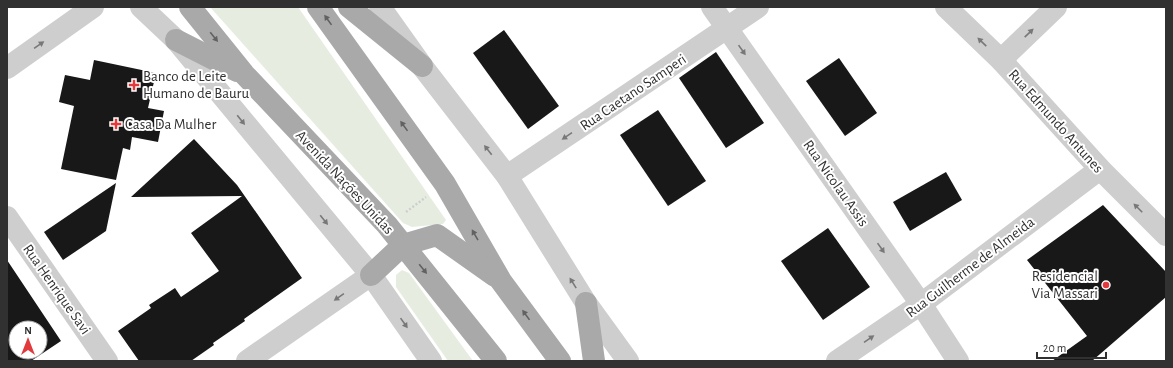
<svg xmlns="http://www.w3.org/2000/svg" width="1173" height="368" viewBox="0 0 1173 368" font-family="'Alegreya Sans',sans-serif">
	<rect width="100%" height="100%" fill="#fff"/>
	<!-- green -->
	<g fill="#e6ede0">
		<polygon points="210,7 298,7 446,220 443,224 412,227 403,223"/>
		<polygon points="402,270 409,273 473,361 448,361 396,287 396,275"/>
	</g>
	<!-- building -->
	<g fill="#181818" fill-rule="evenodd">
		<polygon points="504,30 559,106 528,129 473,53"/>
		<polygon points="716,52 764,123 726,148 679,78"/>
		<polygon points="839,58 877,113 845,136 806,81"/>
		<polygon points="94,60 156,73 148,108 164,111 158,142 132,137 130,150 123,148 116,180 61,169 74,106 59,102 65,75 90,80"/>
		<polygon points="658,110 706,181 668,206 620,135"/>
		<polygon points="194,139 237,185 302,278 244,319 245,321 213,343 214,345 191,361 139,361 118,331 151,308 149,305 175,288 181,297 219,271 191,233 242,196 131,197"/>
		<polygon points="946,172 962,200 910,231 893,202"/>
		<polygon points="116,183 106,231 63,260 44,232"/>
		<polygon points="1103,205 1166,272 1166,297 1092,361 1052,361 1087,336 1027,260"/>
		<polygon points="828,228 870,287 823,320 781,261"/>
		<path d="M7 260 61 341 31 361H7ZM16 328H40V352H16Z"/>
	</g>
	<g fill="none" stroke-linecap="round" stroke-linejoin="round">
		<!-- path -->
		<polyline stroke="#cecece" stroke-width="2.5" stroke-dasharray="2 2" stroke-linecap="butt" points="406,212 426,197"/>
		<!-- minor -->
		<g stroke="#cecece" stroke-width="22">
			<polyline points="141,7 176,40 371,275 431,361"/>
			<polyline points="380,7 422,66 507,176 586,303 628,361"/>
			<polyline points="712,7 921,304 958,361"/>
			<polyline points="946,7 1001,60 1100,169 1166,235"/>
			<polyline points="1001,60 1056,7"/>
			<polyline points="7,68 93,7"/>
			<polyline points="507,176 758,7"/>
			<polyline points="7,217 107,361"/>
			<polyline points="247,361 371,275"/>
			<polyline points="837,361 921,304 1100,169"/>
		</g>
		<!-- major -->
		<g stroke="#a9a9a9" stroke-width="22">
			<polyline points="190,7 244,74 387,225 496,361"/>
			<polyline points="318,7 445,184 501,281 560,361"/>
			<polyline points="349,7 422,66"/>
			<polyline points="176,40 237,71"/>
			<polyline points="371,275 403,245 437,235 495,276"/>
			<polyline points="586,303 594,361"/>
		</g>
	</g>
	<!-- one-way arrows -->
	<defs><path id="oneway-solid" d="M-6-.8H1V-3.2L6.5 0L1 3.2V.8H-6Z"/></defs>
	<g fill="#616161">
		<use href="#oneway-solid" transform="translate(328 20) rotate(-126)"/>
		<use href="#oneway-solid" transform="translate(214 37) rotate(51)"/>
		<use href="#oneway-solid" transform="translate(404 126) rotate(-126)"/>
		<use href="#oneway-solid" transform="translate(475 235) rotate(-120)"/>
		<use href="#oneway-solid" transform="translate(423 269) rotate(51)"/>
		<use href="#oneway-solid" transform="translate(526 315) rotate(-126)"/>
	</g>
	<g fill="#787878">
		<use href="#oneway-solid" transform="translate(1029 33) rotate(-44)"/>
		<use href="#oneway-solid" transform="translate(982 42) rotate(-136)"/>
		<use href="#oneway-solid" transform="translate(39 45) rotate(-35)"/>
		<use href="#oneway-solid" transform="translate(742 50) rotate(55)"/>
		<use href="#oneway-solid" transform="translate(241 120) rotate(51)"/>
		<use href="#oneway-solid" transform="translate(567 136) rotate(146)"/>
		<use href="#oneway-solid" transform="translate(488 150) rotate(-128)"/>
		<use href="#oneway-solid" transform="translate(1138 208) rotate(-135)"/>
		<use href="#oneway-solid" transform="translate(324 220) rotate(51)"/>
		<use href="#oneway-solid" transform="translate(881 248) rotate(55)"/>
		<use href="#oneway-solid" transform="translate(573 283) rotate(-122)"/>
		<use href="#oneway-solid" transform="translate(339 297) rotate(145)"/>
		<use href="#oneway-solid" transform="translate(404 323) rotate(55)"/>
		<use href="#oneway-solid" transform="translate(869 339) rotate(-34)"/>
	</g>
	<!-- markers -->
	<g fill="#e23a3c" stroke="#fff" stroke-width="1.5">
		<path d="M132 79h4v4h4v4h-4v4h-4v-4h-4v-4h4z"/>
		<path d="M114 118h4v4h4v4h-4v4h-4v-4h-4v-4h4z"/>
		<circle cx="1106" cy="285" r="4"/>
	</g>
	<g text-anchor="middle" stroke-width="4" stroke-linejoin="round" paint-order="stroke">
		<!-- poi labels -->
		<g font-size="15" fill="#313131" stroke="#fff" text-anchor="start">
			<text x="143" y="81">Banco de Leite<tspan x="143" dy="17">Humano de Bauru</tspan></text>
			<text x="125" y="129">Casa Da Mulher</text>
			<text x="1098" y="281" text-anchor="end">Residencial<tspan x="1098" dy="17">Via Massari</tspan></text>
		</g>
		<!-- street labels -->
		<g font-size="15" fill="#313131" stroke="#fff">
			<text transform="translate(633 92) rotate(-34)" y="5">Rua Caetano Samperi</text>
			<text transform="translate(1056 121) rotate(48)" y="5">Rua Edmundo Antunes</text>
			<text transform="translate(345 182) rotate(47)" y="5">Avenida Nações Unidas</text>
			<text transform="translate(836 183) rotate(55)" y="5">Rua Nicolau Assis</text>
			<text transform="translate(970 267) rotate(-37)" y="5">Rua Guilherme de Almeida</text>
			<text transform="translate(57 289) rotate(55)" y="5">Rua Henrique Savi</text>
		</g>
	</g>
	<!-- border -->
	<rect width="1173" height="368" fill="none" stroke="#313131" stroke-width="16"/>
	<!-- north arrow -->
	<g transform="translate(28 340)"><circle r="19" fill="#ffffff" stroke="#adadad"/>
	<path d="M0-3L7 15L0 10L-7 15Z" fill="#e23a3c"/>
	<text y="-6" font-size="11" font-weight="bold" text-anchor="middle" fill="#313131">N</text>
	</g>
	<!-- scale -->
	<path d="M1037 352v6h69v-6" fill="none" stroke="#313131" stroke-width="2"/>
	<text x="1043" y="352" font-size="12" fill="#313131" stroke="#ffffff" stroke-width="3" paint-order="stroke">20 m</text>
</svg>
